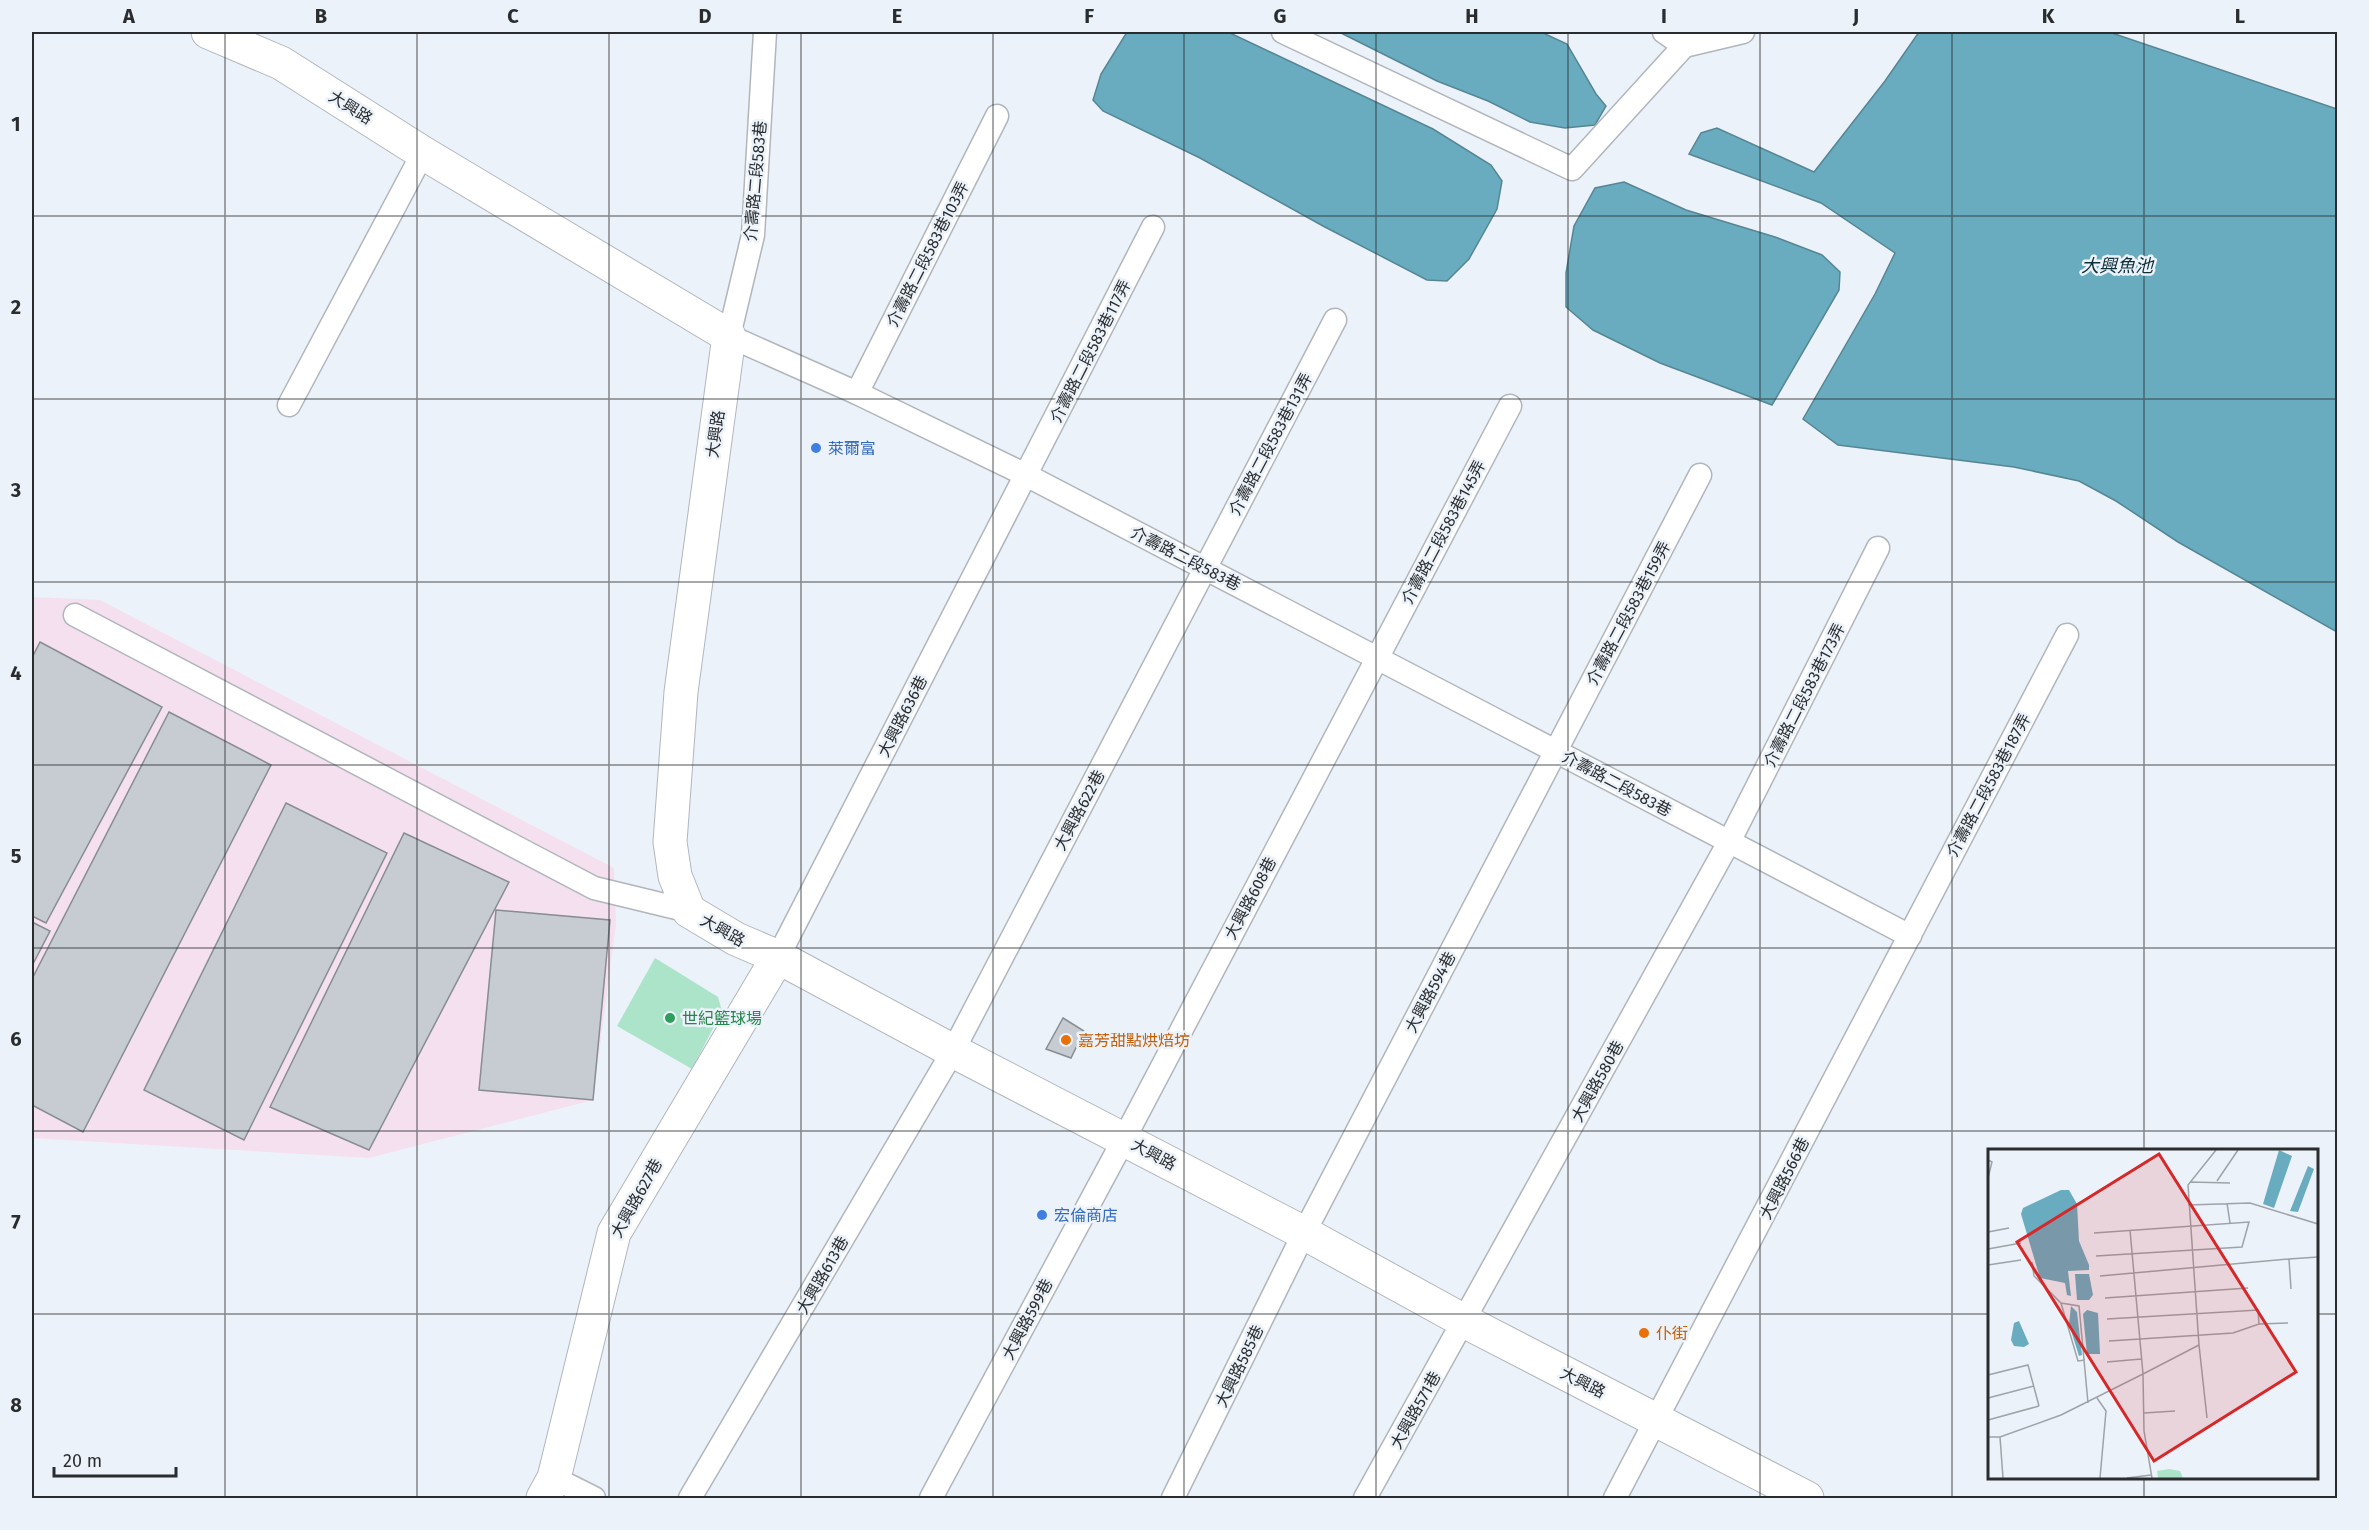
<svg xmlns="http://www.w3.org/2000/svg" width="2369" height="1530" viewBox="0 0 2369 1530" font-family="'Fira Sans','Noto Sans TC',sans-serif">
	<rect width="100%" height="100%" fill="#ecf2f9"/>
	<!-- industrial -->
	<polygon fill="#f5e0ef" points="32,597 100,600 614,868 616,923 593,1100 369,1158 32,1138"/>
	<!-- green -->
	<polygon fill="#ace4c9" points="655,958 718,997 722,1011 692,1069 617,1026"/>
	<!-- water -->
	<g fill="#69acc0" stroke="#568694" stroke-width="1.5">
		<polygon points="1127,32 1228,32 1433,129 1491,165 1502,181 1497,209 1469,259 1447,281 1427,280 1323,226 1200,158 1103,111 1093,100 1101,74"/>
		<polygon points="1339,32 1541,32 1567,44 1596,94 1606,106 1595,125 1565,128 1530,122 1488,101 1437,81"/>
		<polygon points="1919,32 2109,32 2337,109 2337,632 2178,542 2116,501 2079,481 2014,467 1838,445 1803,419 1875,294 1895,253 1821,203 1689,154 1701,133 1717,128 1814,172 1885,81"/>
		<polygon points="1624,182 1686,210 1775,237 1822,255 1840,272 1839,290 1772,405 1660,363 1593,330 1566,307 1566,273 1574,226 1595,188"/>
	</g>
	<!-- building -->
	<g fill="#c6ccd2" stroke="#878d92" stroke-width="1.5">
		<polygon points="40,642 162,707 46,923 32,916 32,658"/>
		<polygon points="169,712 271,765 83,1132 32,1105 32,979"/>
		<polygon points="286,803 387,853 244,1140 144,1090"/>
		<polygon points="404,833 509,882 369,1150 270,1107"/>
		<polygon points="496,910 610,920 593,1100 479,1090"/>
		<polygon points="32,922 50,931 32,966"/>
		<polygon points="1063,1018 1084,1031 1071,1058 1046,1049"/>
	</g>
	<g fill="none" stroke-linecap="round" stroke-linejoin="round">
		<defs>
			<g id="service">
				<polyline points="765,32 753,235 729,336 857,393 1026,475 1910,936"/>
				<polyline points="1283,32 1572,169 1684,46 1743,32"/>
				<polyline points="1664,32 1684,46"/>
				<polyline points="857,393 997,116"/>
				<polyline points="289,405 423,153"/>
				<polyline points="75,615 594,888 689,911"/>
				<polyline points="778,957 1153,227"/>
				<polyline points="554,1478 594,1498"/>
				<polyline points="690,1498 953,1051 1335,320"/>
				<polyline points="931,1498 1124,1139 1510,406"/>
				<polyline points="1173,1498 1304,1233 1700,475"/>
				<polyline points="1365,1498 1729,842 1878,548"/>
				<polyline points="1615,1498 2067,635"/>
			</g>
			<polyline id="minor" points="543,1498 554,1478 614,1233 778,957"/>
			<polyline id="tertiary" points="208,32 281,63 423,153 729,336 681,692 670,842 675,876 689,911 736,939 778,957 953,1051 1304,1233 1464,1321 1807,1498"/>
		</defs>
		<!-- service casing -->
		<use href="#service" stroke="#b1b6bd" stroke-width="25"/>
		<!-- minor casing -->
		<use href="#minor" stroke="#b1b6bd" stroke-width="35"/>
		<!-- tertiary casing -->
		<use href="#tertiary" stroke="#b1b6bd" stroke-width="35"/>
		<!-- service -->
		<use href="#service" stroke="#fff" stroke-width="22"/>
		<!-- minor -->
		<use href="#minor" stroke="#fff" stroke-width="33"/>
		<!-- tertiary -->
		<use href="#tertiary" stroke="#fff" stroke-width="33"/>
	</g>
	<!-- grid -->
	<path fill="none" stroke="#2a2d2f" stroke-width="1.5" stroke-opacity="0.55" d="M225 32V1498M417 32V1498M609 32V1498M801 32V1498M993 32V1498M1184 32V1498M1376 32V1498M1568 32V1498M1760 32V1498M1952 32V1498M2144 32V1150M32 216H2338M32 399H2338M32 582H2338M32 765H2338M32 948H2338M32 1131H2338M32 1314H1990M2316 1314H2338M2144 1478V1498"/>
	<!-- markers -->
	<g fill="#3f7fe0" stroke="#ecf2f9" stroke-width="2">
		<circle cx="816" cy="448" r="6"/>
		<circle cx="1042" cy="1215" r="6"/>
	</g>
	<circle fill="#2e9e5b" stroke="#ecf2f9" stroke-width="2" cx="670" cy="1018" r="6"/>
	<g fill="#e8710a" stroke="#ecf2f9" stroke-width="2">
		<circle cx="1066" cy="1040" r="6"/>
		<circle cx="1644" cy="1333" r="6"/>
	</g>
	<g text-anchor="middle" stroke-width="5" stroke-linejoin="round" paint-order="stroke">
		<!-- street labels -->
		<g font-size="16" fill="#2a2d2f" stroke="#ecf2f9">
			<text transform="translate(351 107) rotate(32)" y="6">大興路</text>
			<text transform="translate(755 181) rotate(-85)" y="6">介壽路二段583巷</text>
			<text transform="translate(927 254) rotate(-63)" y="6">介壽路二段583巷103弄</text>
			<text transform="translate(1090 351) rotate(-63)" y="6">介壽路二段583巷117弄</text>
			<text transform="translate(715 434) rotate(-82)" y="6">大興路</text>
			<text transform="translate(1270 444) rotate(-62)" y="6">介壽路二段583巷131弄</text>
			<text transform="translate(1443 532) rotate(-62)" y="6">介壽路二段583巷145弄</text>
			<text transform="translate(1186 558) rotate(27)" y="6">介壽路二段583巷</text>
			<text transform="translate(1628 613) rotate(-62)" y="6">介壽路二段583巷159弄</text>
			<text transform="translate(1804 695) rotate(-63)" y="6">介壽路二段583巷173弄</text>
			<text transform="translate(902 716) rotate(-63)" y="6">大興路636巷</text>
			<text transform="translate(1617 783) rotate(28)" y="6">介壽路二段583巷</text>
			<text transform="translate(1988 785) rotate(-62)" y="6">介壽路二段583巷187弄</text>
			<text transform="translate(1079 810) rotate(-62)" y="6">大興路622巷</text>
			<text transform="translate(1250 898) rotate(-62)" y="6">大興路608巷</text>
			<text transform="translate(723 930) rotate(29)" y="6">大興路</text>
			<text transform="translate(1430 992) rotate(-62)" y="6">大興路594巷</text>
			<text transform="translate(1597 1081) rotate(-61)" y="6">大興路580巷</text>
			<text transform="translate(1154 1154) rotate(28)" y="6">大興路</text>
			<text transform="translate(1784 1178) rotate(-63)" y="6">大興路566巷</text>
			<text transform="translate(636 1198) rotate(-61)" y="6">大興路627巷</text>
			<text transform="translate(822 1275) rotate(-60)" y="6">大興路613巷</text>
			<text transform="translate(1027 1319) rotate(-62)" y="6">大興路599巷</text>
			<text transform="translate(1239 1366) rotate(-64)" y="6">大興路585巷</text>
			<text transform="translate(1583 1382) rotate(27)" y="6">大興路</text>
			<text transform="translate(1415 1410) rotate(-61)" y="6">大興路571巷</text>
		</g>
		<!-- shop labels -->
		<g font-size="16" fill="#366cbe" stroke="#ecf2f9" text-anchor="start">
			<text x="828" y="454">萊爾富</text>
			<text x="1054" y="1221">宏倫商店</text>
		</g>
		<!-- leisure labels -->
		<g font-size="16" fill="#27864d" stroke="#ecf2f9" text-anchor="start">
			<text x="682" y="1024">世紀籃球場</text>
		</g>
		<!-- food labels -->
		<g font-size="16" fill="#c56008" stroke="#ecf2f9" text-anchor="start">
			<text x="1078" y="1046">嘉芳甜點烘焙坊</text>
			<text x="1656" y="1339">仆街</text>
		</g>
		<!-- water labels -->
		<g font-size="18" font-style="italic" fill="#0d2f38" stroke="#ecf2f9">
			<text x="2117" y="272">大興魚池</text>
		</g>
	</g>
	<!-- overview -->
	<g transform="translate(1988 1149)">
		<rect width="330" height="330" fill="#ecf2f9"/>
		<path d="M181 320 192 322 195 329H170L169 322Z" fill="#ace4c9"/>
		<path d="M291 1 304 7 286 59 275 55ZM320 17 326 20 310 63 302 62ZM73 41H81L89 55 91 92 101 116V121L80 122 83 147 79 146 77 134 52 129 33 65 35 59ZM87 125H101L105 146 101 151H89ZM83 157 89 163 94 206 91 207 81 175ZM99 161 110 164 112 205H99L95 165ZM31 172 41 195 36 198 26 197 23 191 26 174Z" fill="#69acc0"/>
		<path fill="none" stroke="#9ea3a8" stroke-width="1.5" d="M0 11 4 13 0 29M229 32 250 1M202 33 242 34M239 54 242 74M200 56 262 54 330 75M0 83 21 79M106 84 261 73 254 98 108 107M0 100 33 94M44 113 46 127 73 154 91 157 100 254M0 116 33 111M112 127 301 110M303 140 301 110 330 108M117 149 260 139M73 154 90 212 97 211M119 170 270 161 271 175M121 192 245 184 271 175 300 174M211 196 219 269M119 213 153 210M0 226 40 216 51 257M0 249 46 237M109 249 118 262 112 329M156 264 187 262M0 271 51 257M0 288H12L73 266 155 225 142 81M12 288 15 329M139 329 163 326M164 329 156 282 155 225 211 196 200 36 228 1"/>
		<path fill="#d62828" fill-opacity="0.15" stroke="#d62828" stroke-width="3" d="M171 5 308 223 166 312 29 93Z"/>
		<rect width="330" height="330" fill="none" stroke="#2a2d2f" stroke-width="3"/>
	</g>
	<!-- border -->
	<rect width="2369" height="1530" fill="none" stroke="#ecf2f9" stroke-width="66"/>
	<!-- scale -->
	<path d="M54 1467v9h122v-9" fill="none" stroke="#2a2d2f" stroke-width="3"/>
	<text x="63" y="1467" font-size="18" fill="#2a2d2f" stroke="#ecf2f9" stroke-width="4.5" paint-order="stroke">20 m</text>
	<rect x="33" y="33" width="2303" height="1464" fill="none" stroke="#2a2d2f" stroke-width="2"/>
	<g font-size="20" text-anchor="middle" font-weight="bold" fill="#2a2d2f">
		<text x="129" y="23">A</text>
		<text x="321" y="23">B</text>
		<text x="513" y="23">C</text>
		<text x="705" y="23">D</text>
		<text x="897" y="23">E</text>
		<text x="1089" y="23">F</text>
		<text x="1280" y="23">G</text>
		<text x="1472" y="23">H</text>
		<text x="1664" y="23">I</text>
		<text x="1856" y="23">J</text>
		<text x="2048" y="23">K</text>
		<text x="2240" y="23">L</text>
		<text x="16" y="131">1</text>
		<text x="16" y="314">2</text>
		<text x="16" y="497">3</text>
		<text x="16" y="680">4</text>
		<text x="16" y="863">5</text>
		<text x="16" y="1046">6</text>
		<text x="16" y="1229">7</text>
		<text x="16" y="1412">8</text>
	</g>
</svg>
